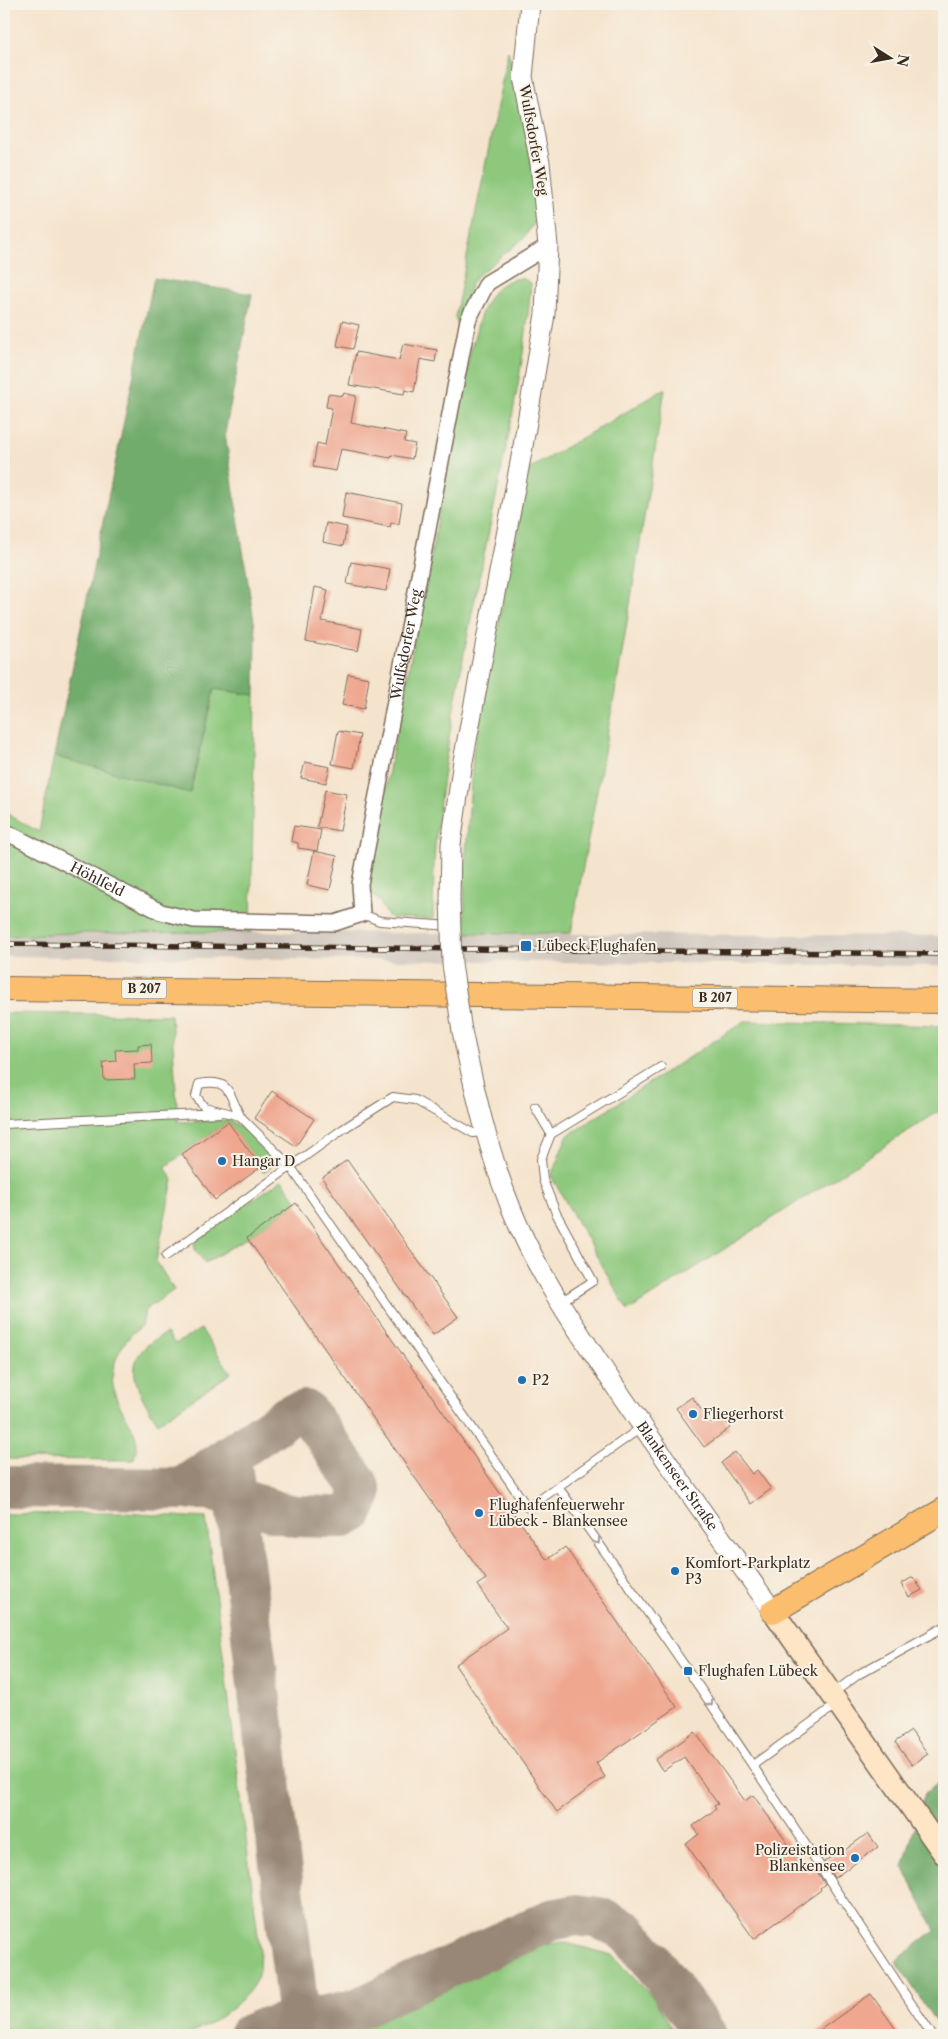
<svg xmlns="http://www.w3.org/2000/svg" width="948" height="2039" viewBox="0 0 948 2039" font-family="'Libre Caslon Text',serif">
	<rect width="100%" height="100%" fill="#f7f3e8"/>
	<filter id="ink" filterUnits="userSpaceOnUse"><feTurbulence type="fractalNoise" baseFrequency=".02" numOctaves="2"/><feDisplacementMap in="SourceGraphic" scale="10" xChannelSelector="R" yChannelSelector="G"/><feConvolveMatrix kernelMatrix="1 2 1 2 8 2 1 2 1" color-interpolation-filters="sRGB"/></filter>
	<filter id="wash" filterUnits="userSpaceOnUse"><feTurbulence type="fractalNoise" baseFrequency=".0096" numOctaves="4" result="noise"/><feDisplacementMap in="SourceGraphic" scale="20" xChannelSelector="R" yChannelSelector="G"/><feGaussianBlur stdDeviation="1.12" result="paint"/><feColorMatrix in="noise" values="0 0 0 0 0 0 0 0 0 0 0 0 0 0 0 0 0 1.4 0 .05"/><feComposite in="paint" operator="in"/></filter>
	<g filter="url(#wash)">
		<rect width="100%" height="100%" fill="#f5e4cd"/>
		<!-- industrial -->
		<polygon fill="#ccc2b9" points="251,932 944,936 944,966 4,956 4,936 75,933"/>
		<!-- green -->
		<g fill="#8dc87d" stroke="#64794e">
			<polygon points="508,51 516,77 540,214 524,238 476,277 471,284 459,329 455,317"/>
			<path d="M522 278 531 283C526 353 511 423 497 492 473 610 446 728 435 847 433 871 434 895 433 919L391 918C383 913 384 906 378 900 374 894 368 895 366 888L471 349C480 318 485 281 522 278Z"/>
			<polygon points="665,389 621,659 571,933 465,933 464,882 473,753 529,469"/>
			<polygon points="214,689 255,695 251,932 75,933 4,936 4,812 39,832 54,756 190,793"/>
			<path d="M4 1013 171 1015 178 1122 230 1120 257 1139 271 1154V1167L264 1173 228 1122 165 1167 173 1180 156 1261 174 1290 145 1310C144 1314 144 1321 142 1325 140 1328 136 1330 133 1333 120 1346 110 1366 113 1385 116 1413 148 1434 133 1460L4 1459Z"/>
			<polygon points="745,1021 944,1026 944,1108 628,1311 551,1176 567,1136"/>
			<polygon points="280,1181 283,1181 298,1202 247,1238 205,1263 195,1249 194,1240"/>
			<path d="M201 1329 231 1373 158 1423C134 1387 117 1356 167 1333L175 1344Z"/>
			<path d="M122 1513 206 1518 260 1951C259 1958 260 1968 258 1975 250 2000 212 2025 188 2035H4V1514Z"/>
			<polygon points="563,1942 612,1955 654,1999 676,2035 360,2035 367,2025 387,2014 537,1946"/>
		</g>
		<!-- forest -->
		<g fill="#72ac6c" stroke="#566b45">
			<polygon points="154,278 252,294 225,433 256,635 255,695 214,689 190,793 54,756"/>
			<polygon points="944,1779 944,2035 896,1961 935,1930 903,1867 925,1793"/>
		</g>
		<g fill="none" stroke-linecap="round" stroke-linejoin="round">
			<!-- taxiway -->
			<g stroke="#988776" stroke-width="42">
				<polyline points="232,1472 301,2035"/>
				<polyline points="4,1487 188,1489 209,1489 277,1512 296,1516 329,1517 344,1517 353,1512 361,1494 357,1482 306,1411 288,1416 181,1489"/>
				<polyline points="249,2035 266,2028 355,2010 551,1920 577,1915 599,1918 624,1929 649,1957 706,2035"/>
			</g>
		</g>
		<g id="blocks">
			<!-- building -->
			<g fill="#efa790">
				<polygon points="342,321 359,325 353,349 337,346"/>
				<polygon points="403,344 437,350 435,362 420,359 414,392 405,390 404,394 349,385 356,352 399,360"/>
				<polygon points="344,393 356,396 351,423 406,434 404,442 415,444 412,459 392,455 391,458 341,449 336,471 313,467 317,443 325,445 332,408 326,407 328,394 343,396"/>
				<polygon points="346,492 402,503 399,524 391,523 390,527 342,518"/>
				<polygon points="326,523 347,527 343,546 323,542"/>
				<polygon points="351,562 390,569 386,591 347,584"/>
				<polygon points="315,587 328,590 322,621 362,629 358,651 306,641"/>
				<polygon points="348,674 369,678 364,709 342,705"/>
				<polygon points="338,731 360,735 354,768 332,764"/>
				<polygon points="305,762 330,767 326,783 301,778"/>
				<polygon points="325,790 347,794 340,831 317,827"/>
				<polygon points="294,826 321,830 317,851 298,848 298,843 291,841"/>
				<polygon points="314,851 337,856 330,890 307,885"/>
				<polygon points="151,1044 152,1063 134,1064 135,1079 104,1080 103,1062 116,1061 115,1050 138,1049 138,1045"/>
				<polygon points="272,1091 314,1119 296,1146 254,1118"/>
				<polygon points="228,1122 261,1167 215,1200 182,1154"/>
				<polygon points="347,1160 458,1317 433,1335 322,1178"/>
				<polygon points="296,1203 547,1560 565,1547 677,1707 596,1763 605,1777 557,1812 455,1665 507,1628 477,1585 486,1579 247,1238"/>
				<polygon points="692,1397 711,1423 722,1416 730,1428 704,1447 676,1408"/>
				<polygon points="735,1452 752,1474 757,1470 771,1489 751,1504 721,1463"/>
				<polygon points="913,1577 922,1590 909,1597 901,1584"/>
				<polygon points="911,1731 928,1754 912,1765 895,1742"/>
				<polygon points="695,1732 745,1801 753,1795 809,1873 815,1869 825,1884 820,1888 821,1890 754,1939 686,1844 699,1834 693,1826 716,1809 714,1806 718,1804 684,1757 663,1771 655,1760"/>
				<polygon points="868,1833 878,1847 834,1878 824,1862 835,1854 837,1856"/>
				<polygon points="871,1994 900,2035 813,2035 862,2000"/>
			</g>
		</g>
	</g>
	<g filter="url(#ink)">
		<use href="#blocks" fill-opacity="0" stroke="#7c6b5b" stroke-width="1"/>
		<g fill="none" stroke-linecap="round" stroke-linejoin="round">
			<defs>
				<g id="service">
					<polyline points="362,914 380,921 451,926"/>
					<polyline points="535,1107 551,1134"/>
					<path d="M240 1116C228 1092 230 1078 199 1084L196 1096 204 1107 240 1116 290 1166 528 1508 642 1427"/>
					<polyline points="4,1124 219,1113"/>
					<polyline points="166,1256 343,1129 393,1097 415,1100 473,1133 484,1132"/>
					<polyline points="559,1303 593,1281 556,1213 543,1180 541,1159 551,1134 661,1067"/>
					<path d="M558 1487C689 1666 810 1851 932 2035"/>
					<polyline points="832,1694 859,1674 944,1627"/>
					<polyline points="753,1765 837,1704"/>
				</g>
				<g id="minor">
					<path id="s1" d="M4 831 161 912 194 920 335 923 362 914 360 884 468 320 487 283 548 246"/>
				</g>
				<g id="tertiary">
					<polyline points="450,899 451,844 463,761 522,452 545,314 548,246 540,163 523,77 530,4"/>
					<path id="s2" d="M462 1031C476 1098 491 1164 519 1227 542 1279 575 1326 606 1373 660 1453 717 1532 773 1611"/>
				</g>
				<polyline id="secondary" points="773,1611 944,1854"/>
				<g id="primary">
					<polyline points="4,989 944,1001"/>
					<polyline points="773,1611 944,1510"/>
				</g>
			</defs>
			<!-- service casing -->
			<use href="#service" stroke="#7c6b5b" stroke-width="10"/>
			<!-- minor casing -->
			<use href="#minor" stroke="#7c6b5b" stroke-width="18"/>
			<!-- tertiary casing -->
			<use href="#tertiary" stroke="#7c6b5b" stroke-width="21"/>
			<!-- secondary casing -->
			<use href="#secondary" stroke="#7c6b5b" stroke-width="24"/>
			<!-- primary casing -->
			<use href="#primary" stroke="#7c6b5b" stroke-width="26"/>
			<!-- service -->
			<use href="#service" stroke="#fff" stroke-width="8"/>
			<!-- minor -->
			<use href="#minor" stroke="#fff" stroke-width="15"/>
			<!-- tertiary -->
			<use href="#tertiary" stroke="#fff" stroke-width="19"/>
			<!-- secondary -->
			<use href="#secondary" stroke="#fde5c5" stroke-width="21"/>
			<!-- primary -->
			<use href="#primary" stroke="#fbbe6e" stroke-width="24"/>
			<defs>
				<polyline id="rail" points="4,944 944,954"/>
			</defs>
			<!-- rail casing -->
			<use href="#rail" stroke="#3b2a1e" stroke-width="5.5"/>
			<!-- rail -->
			<use href="#rail" stroke="#f7f3e8" stroke-width="4" stroke-dasharray="11" stroke-linecap="butt"/>
			<defs>
				<polyline id="tertiary-bridge" points="450,899 452,964 462,1031"/>
			</defs>
			<!-- tertiary-bridge casing -->
			<use href="#tertiary-bridge" stroke="#7c6b5b" stroke-width="21" stroke-linecap="butt"/>
			<!-- tertiary-bridge -->
			<use href="#tertiary-bridge" stroke="#fff" stroke-width="19"/>
		</g>
		<!-- one-way arrows -->
		<defs><path id="oneway-chevron" d="M-2-3.5L2.5 0L-2 3.5" fill="none" stroke-width="1.6" stroke-linecap="round" stroke-linejoin="round" transform="scale(1.25)"/></defs>
		<g stroke="#a79f9a">
			<use href="#oneway-chevron" transform="translate(597 1541) rotate(54)"/>
			<use href="#oneway-chevron" transform="translate(710 1703) rotate(55)"/>
		</g>
	</g>
	<!-- markers -->
	<g fill="#1f6fb2" stroke="#f7f3e8" stroke-width="2">
		<rect x="520" y="940" width="12" height="12" rx="2.5"/>
		<circle cx="222" cy="1161" r="5"/>
		<circle cx="522" cy="1380" r="5"/>
		<circle cx="693" cy="1414" r="5"/>
		<circle cx="479" cy="1513" r="5"/>
		<circle cx="675" cy="1571" r="5"/>
		<rect x="683" y="1666" width="10" height="10" rx="2.5"/>
		<circle cx="855" cy="1858" r="5"/>
	</g>
	<g text-anchor="middle" stroke-width="4" stroke-linejoin="round" paint-order="stroke">
		<!-- shield labels -->
		<g fill="#f7f3e8" stroke="#73665b" stroke-width="1">
			<rect x="121.5" y="979.5" width="45" height="19" rx="4"/>
			<rect x="692.5" y="988.5" width="45" height="19" rx="4"/>
		</g>
		<g font-size="12" font-weight="bold" fill="#3b2a1e">
			<text x="144" y="993">B 207</text>
			<text x="715" y="1002">B 207</text>
		</g>
		<!-- street labels -->
		<g font-size="14" fill="#3b2a1e" stroke="#f7f3e8">
			<text transform="translate(534 140) rotate(80)" y="5">Wulfsdorfer Weg</text>
			<text dy="5" stroke="none"><textPath href="#s1" startOffset="654">Wulfsdorfer Weg</textPath></text>
			<text dy="5" stroke="none"><textPath href="#s1" startOffset="105">Höhlfeld</textPath></text>
			<text dy="5" stroke="none"><textPath href="#s2" startOffset="500">Blankenseer Straße</textPath></text>
		</g>
		<!-- poi labels -->
		<g font-size="14" fill="#3b2a1e" stroke="#f7f3e8" text-anchor="start">
			<text x="537" y="951">Lübeck Flughafen</text>
			<text x="232" y="1166">Hangar D</text>
			<text x="532" y="1385">P2</text>
			<text x="703" y="1419">Fliegerhorst</text>
			<text x="489" y="1510">Flughafenfeuerwehr<tspan x="489" dy="16">Lübeck - Blankensee</tspan></text>
			<text x="685" y="1568">Komfort-Parkplatz<tspan x="685" dy="16">P3</tspan></text>
			<text x="698" y="1676">Flughafen Lübeck</text>
			<text x="845" y="1855" text-anchor="end">Polizeistation<tspan x="845" dy="16">Blankensee</tspan></text>
		</g>
	</g>
	<!-- margin -->
	<rect width="948" height="2039" fill="none" stroke="#f7f3e8" stroke-width="20"/>
	<!-- north arrow -->
	<g transform="translate(890 58) rotate(101)" stroke="#f7f3e8" stroke-width="4" paint-order="stroke">
	<path d="M0-4L9 19L0 12L-9 19Z" fill="#3b2a1e"/>
	<text y="-8" font-size="14" font-weight="bold" text-anchor="middle" fill="#3b2a1e">N</text>
	</g>
</svg>
